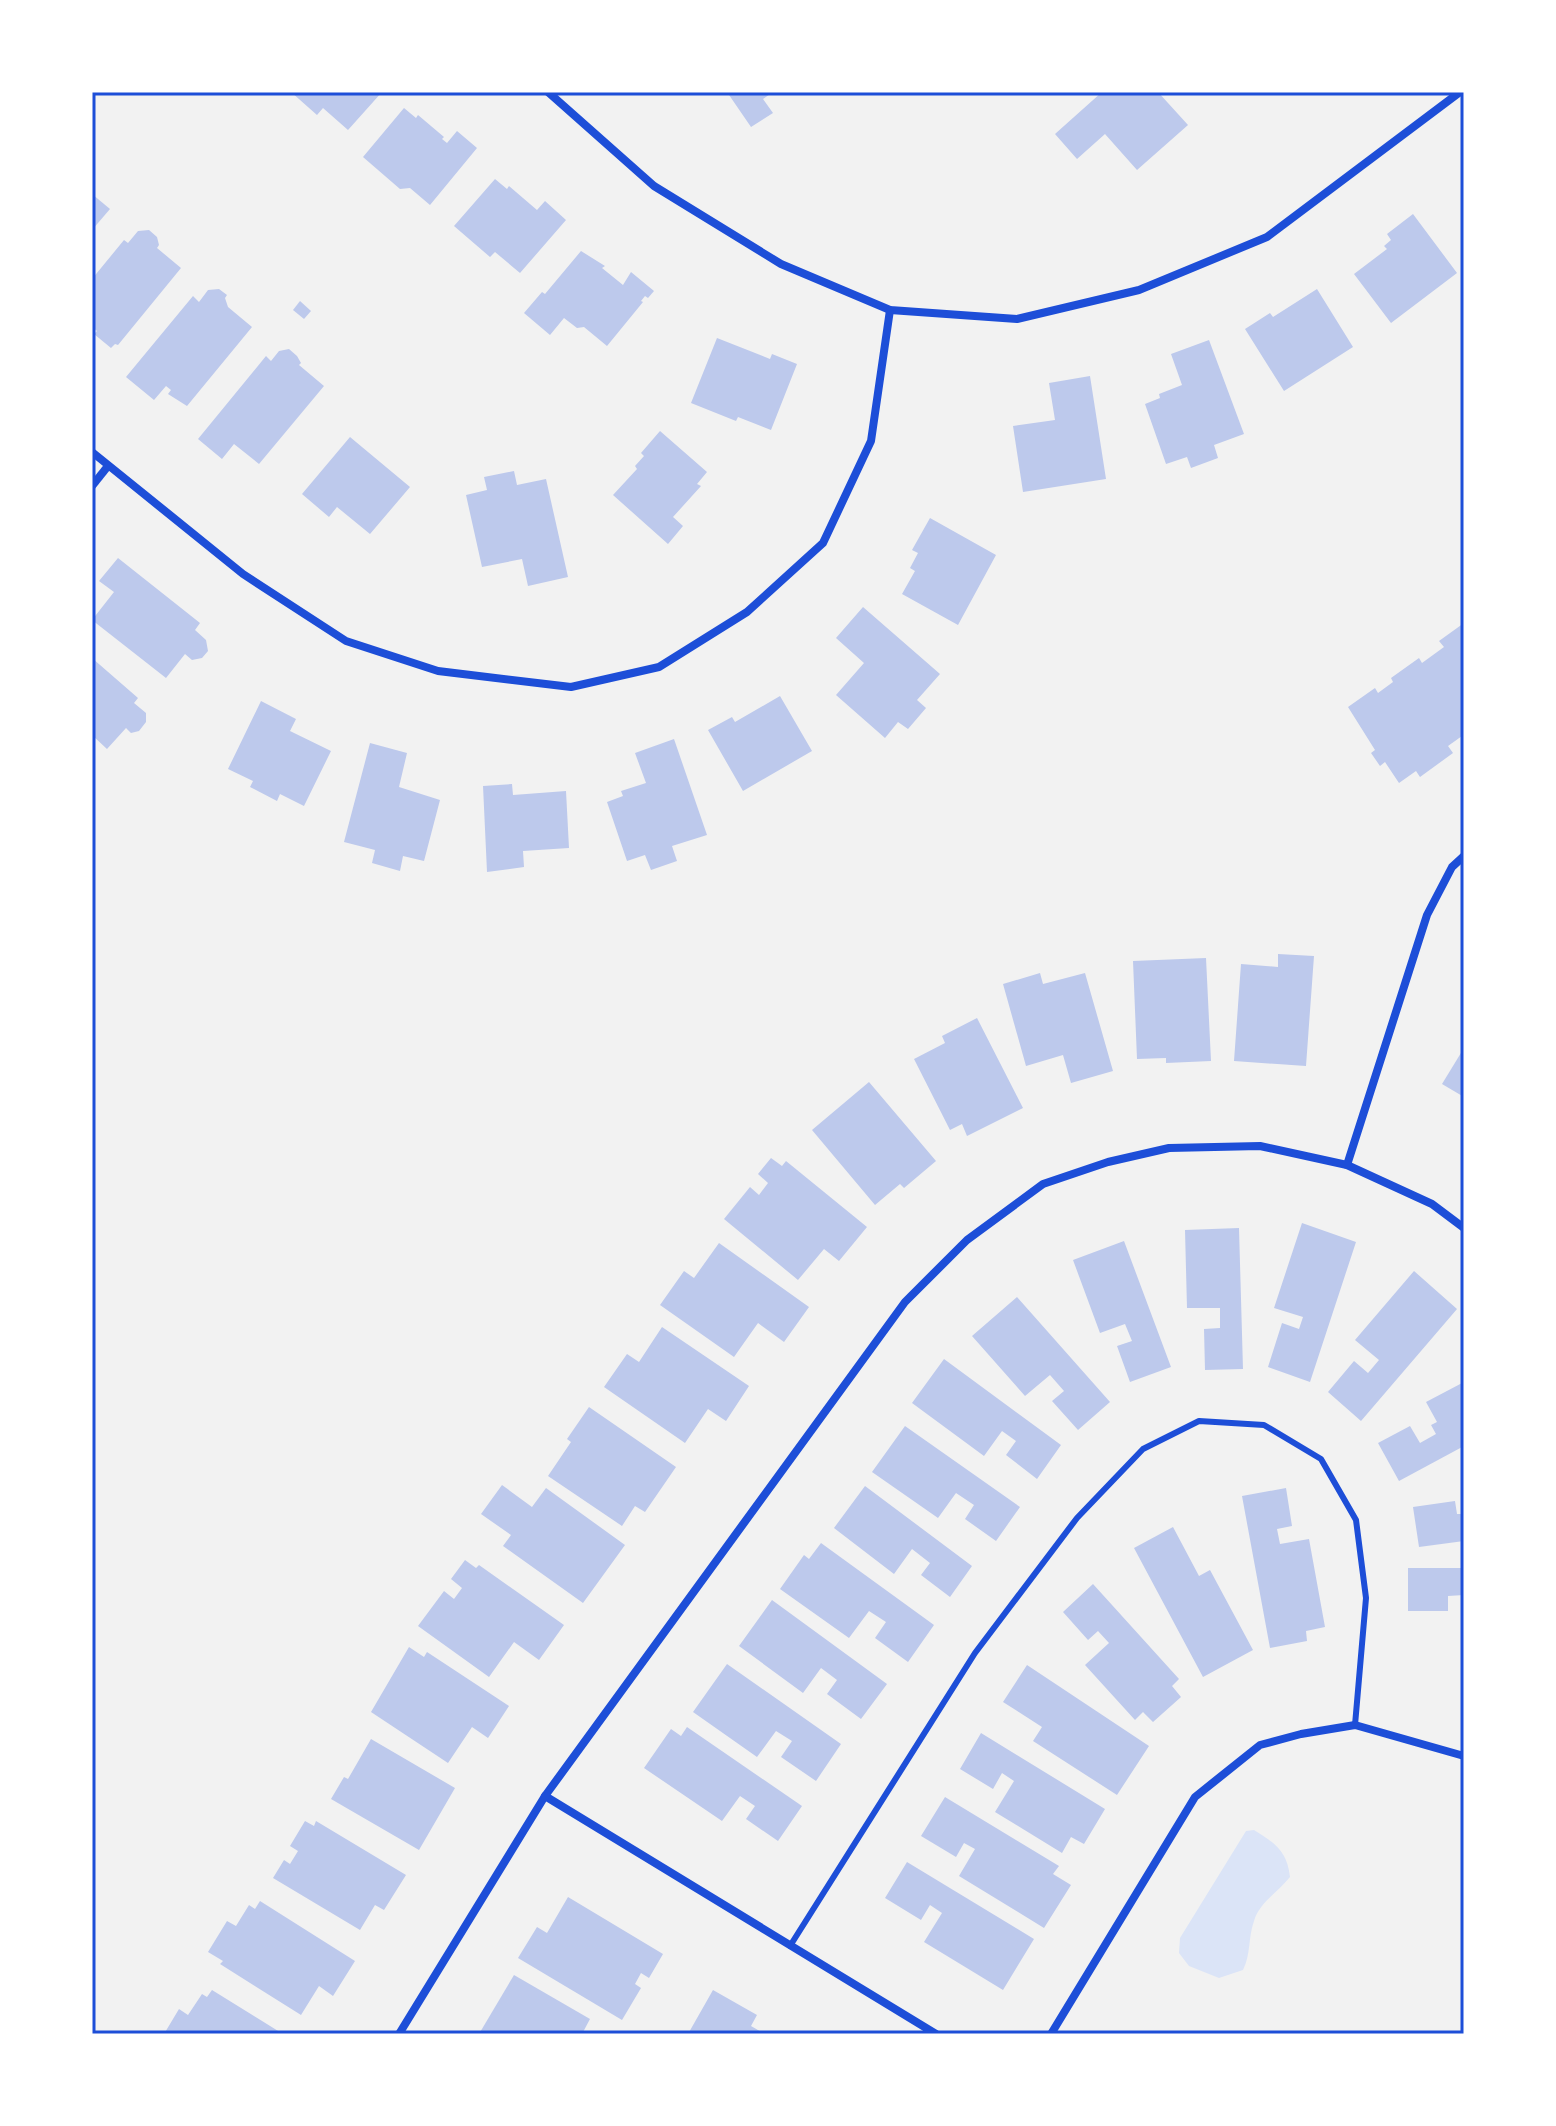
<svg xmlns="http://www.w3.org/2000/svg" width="1556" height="2126" viewBox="0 0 1556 2126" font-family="Merriweather,serif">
	<rect width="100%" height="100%" fill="#f2f2f2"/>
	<!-- green -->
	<path fill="#dbe4f7" d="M1254 1830C1275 1843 1287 1851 1290 1877 1279 1891 1259 1903 1254 1921 1248 1938 1251 1954 1243 1970L1219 1978 1189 1966 1179 1953 1180 1938 1246 1831Z"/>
	<!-- building -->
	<g fill="#bdc9ec">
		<polygon points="291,92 382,92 348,130 323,108 317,115"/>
		<polygon points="727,92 773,92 763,99 773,113 751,127"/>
		<polygon points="1102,92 1158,92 1188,125 1137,170 1105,134 1077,159 1055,134"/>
		<polygon points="404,108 416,118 418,115 444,137 442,139 447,143 457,131 477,148 430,205 410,188 400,189 363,157"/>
		<polygon points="495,179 507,189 509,186 537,210 545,201 566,220 520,273 495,252 490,257 454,226"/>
		<polygon points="92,194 110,209 92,230"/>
		<polygon points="1413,214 1457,273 1391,323 1354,274 1387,249 1384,246 1391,240 1387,234"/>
		<polygon points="149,230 157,237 159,245 157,248 181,268 118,345 115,344 111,348 94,334 97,331 92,327 92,279 124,240 128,243 138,231"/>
		<polygon points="581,251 605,266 602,268 623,285 631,272 654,291 648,298 645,296 641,301 643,302 607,346 584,327 577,328 564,318 550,335 524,313 542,292 545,294"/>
		<polygon points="219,289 227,295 225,298 228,307 252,327 187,406 168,394 171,390 166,386 154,400 126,377 193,296 199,302 208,290"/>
		<polygon points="1317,289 1353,347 1284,391 1245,329 1270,313 1273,317"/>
		<polygon points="300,301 311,311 304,319 293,310"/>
		<polygon points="717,338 770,359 772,354 797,364 771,430 738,417 736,421 691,403"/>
		<polygon points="1209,340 1244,434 1214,445 1218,458 1191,468 1187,457 1166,464 1145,404 1160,398 1159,394 1182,385 1171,354"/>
		<polygon points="289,349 297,356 301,363 299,365 324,386 259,464 234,444 222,459 198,439 266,356 271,361 279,351"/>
		<polygon points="1090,376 1106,479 1023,492 1013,426 1055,420 1049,383"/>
		<polygon points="660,431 707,472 697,484 701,486 673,517 683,526 668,544 613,495 637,469 635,466 644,456 641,453"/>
		<polygon points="350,437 410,487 370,534 337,507 329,517 302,494"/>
		<polygon points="514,471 517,485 546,479 568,577 528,586 522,559 482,567 466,495 487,490 484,477"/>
		<polygon points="930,518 996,555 958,625 902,594 915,571 910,568 918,553 912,550"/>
		<polygon points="118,558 200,623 195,630 206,640 208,651 202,658 192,660 185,654 166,678 92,620 114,592 99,581"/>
		<polygon points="863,607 940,674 917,700 926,708 908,729 898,722 885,738 836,695 864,663 836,638"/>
		<polygon points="1464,623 1464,738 1462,736 1448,746 1453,753 1420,777 1416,771 1399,783 1385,762 1380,766 1371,753 1375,750 1348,707 1375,688 1378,693 1393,682 1391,678 1419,658 1422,663 1444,647 1439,641"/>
		<polygon points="92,658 138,698 134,703 146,713 146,722 139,731 131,733 126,728 107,749 92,735"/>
		<polygon points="780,696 812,751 743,791 708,730 732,717 735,722"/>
		<polygon points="261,701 296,719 290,731 331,751 304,806 280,794 277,801 250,787 253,781 228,769"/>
		<polygon points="674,739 707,835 672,846 677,861 651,870 645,855 627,861 607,802 623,796 621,791 646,783 635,753"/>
		<polygon points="370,743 407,753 399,787 440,800 424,861 403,856 400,871 372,863 375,850 344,842"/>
		<polygon points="512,784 513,795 566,791 569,848 523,851 524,867 487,872 483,786"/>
		<polygon points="1278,954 1314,956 1306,1066 1234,1061 1241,964 1278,967"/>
		<polygon points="1206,958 1211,1061 1166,1063 1166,1058 1137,1059 1133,961"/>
		<polygon points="1040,973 1043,984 1085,973 1113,1071 1071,1083 1063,1055 1026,1066 1003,984"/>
		<polygon points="977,1018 1023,1108 967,1136 962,1124 950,1130 914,1059 945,1043 942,1036"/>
		<polygon points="1464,1048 1464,1097 1442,1084"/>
		<polygon points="869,1082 936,1161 904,1188 900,1184 875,1205 812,1130"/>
		<polygon points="771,1158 782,1166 786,1161 867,1227 839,1261 824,1249 798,1280 724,1219 750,1187 759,1195 768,1183 758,1174"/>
		<polygon points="1302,1223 1356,1242 1310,1382 1268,1367 1282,1323 1299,1329 1303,1317 1274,1308"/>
		<polygon points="1239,1228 1243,1369 1205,1370 1204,1329 1220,1328 1220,1308 1187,1308 1185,1230"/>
		<polygon points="1124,1241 1171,1367 1130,1382 1117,1346 1132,1341 1125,1324 1100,1333 1073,1260"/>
		<polygon points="719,1243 809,1307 784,1342 758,1323 734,1357 660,1305 684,1271 694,1278"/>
		<polygon points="1414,1271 1457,1309 1361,1421 1328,1392 1354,1361 1368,1373 1379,1360 1355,1340"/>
		<polygon points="1017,1297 1110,1402 1078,1430 1052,1401 1064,1391 1050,1375 1025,1396 972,1336"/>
		<polygon points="662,1327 749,1386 726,1421 708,1409 685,1443 604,1387 627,1354 639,1362"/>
		<polygon points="944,1359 1061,1445 1037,1479 1006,1455 1016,1441 1002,1431 984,1456 912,1403"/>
		<polygon points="1464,1382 1464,1446 1399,1481 1378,1443 1410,1426 1420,1443 1436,1434 1431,1425 1437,1422 1426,1402"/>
		<polygon points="589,1407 676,1467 645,1512 635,1506 622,1526 548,1476 571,1442 567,1439"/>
		<polygon points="905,1426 1020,1507 996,1541 965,1519 974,1505 956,1493 938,1518 872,1472"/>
		<polygon points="502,1485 532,1507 546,1488 625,1545 583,1603 503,1546 511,1535 481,1514"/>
		<polygon points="865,1486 972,1566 950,1597 921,1575 930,1563 912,1549 894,1574 834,1528"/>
		<polygon points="1286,1488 1292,1526 1277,1529 1280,1544 1309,1539 1325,1627 1306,1631 1307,1641 1270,1648 1242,1496"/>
		<polygon points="1455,1501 1457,1514 1464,1514 1464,1541 1419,1547 1413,1507"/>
		<polygon points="1173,1527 1199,1576 1210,1570 1253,1650 1203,1677 1134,1548"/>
		<polygon points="821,1543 934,1625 908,1662 875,1638 886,1622 869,1611 849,1638 780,1589 804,1555 809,1559"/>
		<polygon points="465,1560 476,1568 479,1565 564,1625 539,1660 514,1642 489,1677 418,1626 444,1591 454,1599 462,1588 451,1579"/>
		<polygon points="1408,1568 1464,1568 1464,1595 1448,1596 1448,1611 1408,1611"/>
		<polygon points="1093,1584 1179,1679 1172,1686 1181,1697 1153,1722 1143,1712 1135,1720 1085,1665 1109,1643 1098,1631 1088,1640 1063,1612"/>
		<polygon points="772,1600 887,1684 861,1719 827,1694 837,1680 821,1668 803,1693 739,1646"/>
		<polygon points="409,1647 424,1657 427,1652 509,1706 488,1738 472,1727 448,1763 371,1712"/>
		<polygon points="727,1664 841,1744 816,1781 781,1757 792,1741 776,1731 757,1757 693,1712"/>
		<polygon points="1027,1665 1149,1746 1117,1795 1033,1741 1042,1727 1003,1702"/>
		<polygon points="687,1727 802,1806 778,1841 746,1819 755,1806 740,1796 722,1821 644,1768 671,1729 681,1736"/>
		<polygon points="981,1733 1105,1809 1084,1844 1071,1837 1062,1853 995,1812 1014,1781 1002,1773 993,1789 960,1769"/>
		<polygon points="371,1739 455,1788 419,1850 331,1799 344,1777 348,1779"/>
		<polygon points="945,1797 1059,1866 1053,1874 1071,1885 1044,1928 959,1876 975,1849 964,1843 956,1857 921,1836"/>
		<polygon points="305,1821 314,1826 316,1821 406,1875 384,1910 375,1905 360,1930 273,1878 284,1860 290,1864 298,1851 290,1846"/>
		<polygon points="907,1862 1034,1939 1003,1990 924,1942 942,1913 930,1905 921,1920 885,1898"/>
		<polygon points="568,1897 663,1954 649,1978 641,1973 635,1984 641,1988 622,2020 518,1958 537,1927 547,1933"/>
		<polygon points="260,1901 355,1961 333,1996 319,1986 301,2015 220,1964 223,1961 208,1952 227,1921 236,1926 249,1905 255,1909"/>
		<polygon points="514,1975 590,2019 582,2034 479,2034"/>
		<polygon points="212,1990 283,2034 164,2034 179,2009 188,2015 202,1994 207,1997"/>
		<polygon points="713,1990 757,2015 751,2026 765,2034 688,2034"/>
	</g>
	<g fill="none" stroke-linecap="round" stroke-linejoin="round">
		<!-- service -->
		<polyline stroke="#1d4ed8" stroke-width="6" points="790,1946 975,1653 1077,1518 1143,1449 1199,1421 1264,1425 1321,1459 1356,1520 1366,1598 1355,1725"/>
		<!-- minor -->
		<g stroke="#1d4ed8" stroke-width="8">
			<polyline points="548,92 654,186 781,264 890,310 1017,319 1139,290 1267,237 1460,92"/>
			<polyline points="92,452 243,574 346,641 438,671 571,687 659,667 747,612 823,543 871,441 890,310"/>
			<polyline points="92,486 108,466"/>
			<polyline points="1347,1165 1427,915 1452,867 1464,856"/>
			<polyline points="545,1796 936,2034"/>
			<polyline points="399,2034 545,1796 905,1302 967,1240 1043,1184 1108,1162 1169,1148 1260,1146 1347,1165 1432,1204 1464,1228"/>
			<polyline points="1051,2034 1195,1797 1260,1745 1301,1734 1355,1725 1464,1756"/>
		</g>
	</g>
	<!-- border -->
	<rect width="1556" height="2126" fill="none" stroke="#ffffff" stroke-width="188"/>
	<rect x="94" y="94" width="1368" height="1938" fill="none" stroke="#1d4ed8" stroke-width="3"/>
</svg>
